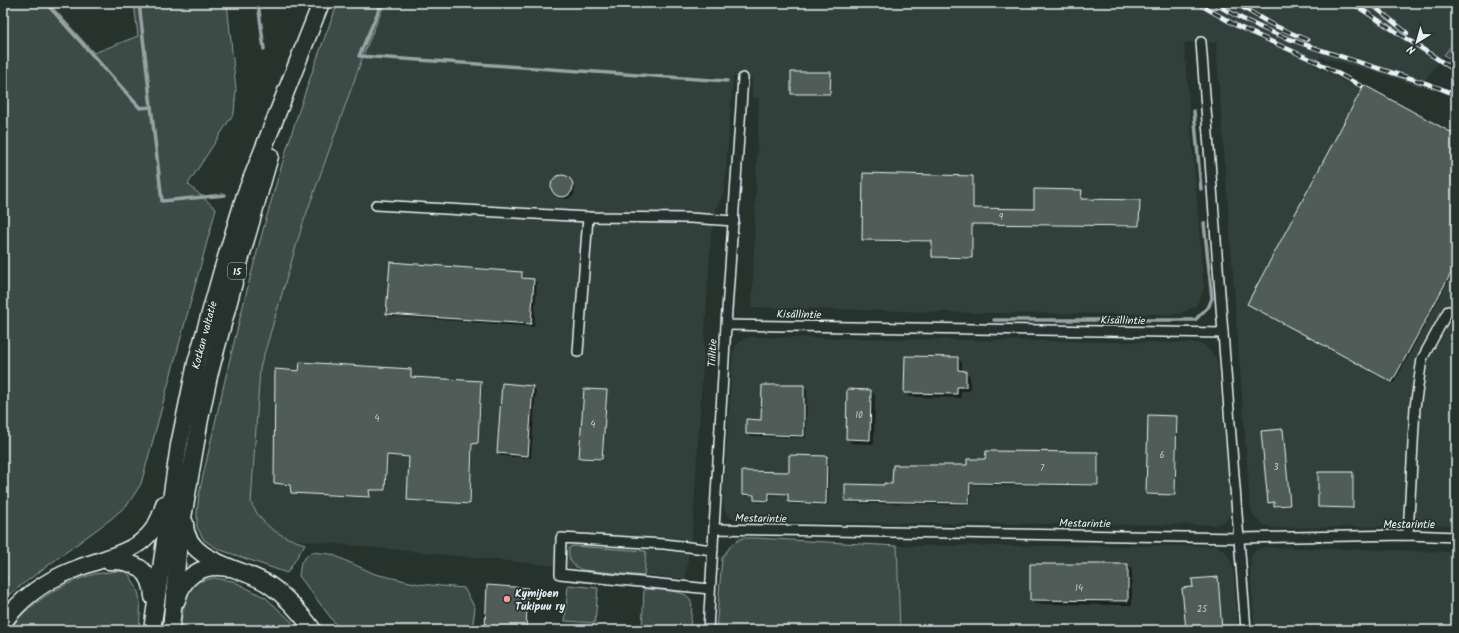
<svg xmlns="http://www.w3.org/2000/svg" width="1459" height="633" viewBox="0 0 1459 633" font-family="Kalam,sans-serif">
	<rect width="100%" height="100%" fill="#26332d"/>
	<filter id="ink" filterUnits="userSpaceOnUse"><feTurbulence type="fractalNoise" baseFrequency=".025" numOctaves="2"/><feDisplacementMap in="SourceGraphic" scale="8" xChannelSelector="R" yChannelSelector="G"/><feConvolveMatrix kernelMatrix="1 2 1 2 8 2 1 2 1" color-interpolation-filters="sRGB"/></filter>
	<g filter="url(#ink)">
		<!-- built -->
		<g fill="#333f3a">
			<polygon points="386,3 1456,3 1456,38 1420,87 1380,73 1320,57 1315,66 1456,140 1456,525 1274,528 1264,525 1257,520 1252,513 1250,504 1216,43 1201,42 1184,43 1204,289 1196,306 1179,314 980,313 752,307 759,98 752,98 752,79 733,77 724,193 717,206 711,234 693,524 685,579 289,539 273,531 257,514 251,503 260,368 302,226 364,53"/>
			<polygon points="748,337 1198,343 1204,345 1216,358 1218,367 1231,511 1228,518 1223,522 1216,525 745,522 736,520 729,516 724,510 723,497 733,354 736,346 741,341"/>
			<polygon points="897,546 1217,546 1225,551 1233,565 1238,630 900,630"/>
			<polygon points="1263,547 1456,552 1456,630 1255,630 1251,579 1251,556 1255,551"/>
		</g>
		<!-- green -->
		<g fill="#3e4b47" stroke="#939ea0">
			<polygon points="3,3 49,3 94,53 138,36 134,3 227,3 236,89 234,113 188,184 216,209 141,484 128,504 111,519 39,572 3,599 3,581 8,579 3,570"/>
			<path d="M338 3H385L364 53 302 226 260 368 251 503C264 528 279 536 305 544L287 573 218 549 204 540 197 527V513L199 494C236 328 275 161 338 3Z"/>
			<polygon points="1456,39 1456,63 1444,55"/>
			<polygon points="742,538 755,538 897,546 900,630 716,630 722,558 732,544"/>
			<path d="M573 546 646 551 644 576 583 570C572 566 568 561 569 548Z"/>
			<polygon points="311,552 331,554 375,574 419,584 464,588 475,608 472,630 340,630 299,576 301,562"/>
			<path d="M116 571 127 572C143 594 141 604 139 630H10C26 604 66 581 95 574 102 573 109 572 116 571Z"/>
			<polygon points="214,578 233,581 266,598 291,621 297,630 179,630 187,593 197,582"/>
			<polygon points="568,585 598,588 595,623 565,621"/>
			<path d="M644 589C654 590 688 589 691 601 693 608 690 623 690 630H642Z"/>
		</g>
		<!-- shadow -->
		<g fill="#0007">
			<polygon points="830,73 831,75 831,95 793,94 792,93"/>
			<polygon points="1456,136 1456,267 1394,383 1249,305"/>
			<polygon points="559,177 567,178 575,187 574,195 568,199 559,198 552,189 553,181"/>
			<polygon points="973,177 974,178 973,209 1035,210 1081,191 1082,200 1139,201 1140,202 1140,227 973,224 972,259 934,258 933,242 864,241 863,239"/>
			<polygon points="522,273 524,275 524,279 534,280 537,282 534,327 390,316 387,314"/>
			<polygon points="958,358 962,363 962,372 966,372 970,376 970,391 961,391 961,398 909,397 905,392"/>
			<polygon points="410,370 411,378 481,382 482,383 479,444 473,444 471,505 409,501 408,499 410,458 388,456 386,491 370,490 370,498 293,493 291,485 275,483 300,372"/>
			<polygon points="503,385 533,387 536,390 531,458 501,456 498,453"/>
			<polygon points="763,386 804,386 807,389 806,438 749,436 747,433 762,421"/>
			<polygon points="606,391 607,393 602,460 581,459 580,457"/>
			<polygon points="871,391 875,395 874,444 852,443 847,439"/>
			<polygon points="1176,417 1178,418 1176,495 1149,495 1147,494"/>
			<polygon points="1282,430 1291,506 1276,507 1275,503 1269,502"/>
			<polygon points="1098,453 1099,455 1099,486 971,485 971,505 847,503 846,501 846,485 886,486 968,466"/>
			<polygon points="790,456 827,457 829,460 828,505 791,504 789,502 789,495 771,495 770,502 758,502 755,500 755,496 745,496 743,494 790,473"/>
			<polygon points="1353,473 1354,474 1354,508 1320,508 1319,507"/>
			<polygon points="1031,565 1128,565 1132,570 1132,605 1035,604 1031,600"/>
			<polygon points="1217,578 1222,630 1187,630 1194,588"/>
			<polygon points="528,589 529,590 527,630 486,630"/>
		</g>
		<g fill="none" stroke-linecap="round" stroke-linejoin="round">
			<!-- stream -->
			<g stroke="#98a3a5" stroke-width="3.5">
				<polyline points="46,3 140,108 151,107"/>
				<polyline points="139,3 162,201 225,195"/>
				<polyline points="258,3 264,49"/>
				<polyline points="382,3 359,56 727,81"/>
				<polyline points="1194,111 1201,189"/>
				<polyline points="994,320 1195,320 1209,306 1212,298 1204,223"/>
			</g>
		</g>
		<!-- building -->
		<g fill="#505c59" stroke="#e8f1f8">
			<polygon points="791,72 831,72 830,94 791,94"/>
			<polygon points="1364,85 1456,135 1456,264 1392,382 1247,304"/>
			<polygon points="863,173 973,176 973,208 1034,209 1034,189 1082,190 1081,199 1140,200 1139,226 972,224 972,258 932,257 932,241 862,240"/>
			<circle cx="562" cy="186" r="11"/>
			<polygon points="390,262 522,272 522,278 534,279 531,324 386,314"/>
			<polygon points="905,356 958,357 958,370 966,371 966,387 957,387 957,394 904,393"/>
			<polygon points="300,362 411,369 411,377 481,381 478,443 472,444 470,504 407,500 409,457 387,455 385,490 369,490 370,497 291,493 290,485 274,483 275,369 299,371"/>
			<polygon points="502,383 533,386 528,456 497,453"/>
			<polygon points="762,385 804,385 804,436 746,434 746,419 761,420"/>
			<polygon points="584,389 607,390 602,459 579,458"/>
			<polygon points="847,389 871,390 870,440 846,439"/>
			<polygon points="1148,415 1177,416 1175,495 1146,494"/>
			<polygon points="1283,429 1290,505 1274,506 1274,502 1268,503 1261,431"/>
			<polygon points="986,451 1098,452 1098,485 970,483 969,503 845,501 845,484 884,485 884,483 892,484 893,465 967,465 967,459 985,459"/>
			<polygon points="789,455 827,456 826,504 788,502 788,494 769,493 769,501 754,500 754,495 742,494 742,471 789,472"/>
			<polygon points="1318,472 1353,472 1353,508 1318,507"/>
			<polygon points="1030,564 1128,564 1128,601 1030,600"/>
			<polygon points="1218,577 1222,630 1186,630 1182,588 1193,587 1192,579"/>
			<polygon points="487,585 528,588 526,630 485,630"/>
		</g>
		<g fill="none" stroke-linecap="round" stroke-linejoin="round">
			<defs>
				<g id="street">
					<polyline points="1201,42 1223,333"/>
					<polyline points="376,205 588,217 690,218 734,221"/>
					<polyline points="726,325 1223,333 1246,630"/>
					<polyline points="578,352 588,217"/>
					<polyline points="714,529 1240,538 1408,535 1456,537"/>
					<polyline points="1408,535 1415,407 1422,359 1448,311"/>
					<polyline points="710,589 560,574 561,538 664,544 713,550"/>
					<polyline points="708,630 726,325 743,78"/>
				</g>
				<g id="highway">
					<path d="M185 523C185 562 242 567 268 584 286 596 300 612 313 630"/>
					<path d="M108 561C134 560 152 569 153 597"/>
					<path d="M177 600C183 576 202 563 227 568"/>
					<path d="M3 623C20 599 45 581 73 570 111 554 153 553 164 504"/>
					<polyline points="152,630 179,445 196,363 221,274 245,195 321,3"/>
					<polyline points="171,630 179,541 200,419 209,376 239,264 270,156"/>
				</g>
			</defs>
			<!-- street casing -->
			<use href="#street" stroke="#e8f1f8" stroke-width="12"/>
			<!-- highway casing -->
			<use href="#highway" stroke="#e8f1f8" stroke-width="19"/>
			<!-- street -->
			<use href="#street" stroke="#26332d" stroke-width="9"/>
			<!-- highway -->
			<use href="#highway" stroke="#26332d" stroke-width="16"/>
			<defs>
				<g id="rail">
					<polyline points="1197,3 1239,27 1317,62 1361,86"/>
					<path d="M1214 3C1268 37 1332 53 1393 73 1414 79 1436 86 1456 95"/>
					<polyline points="1235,3 1271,24 1307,40"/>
					<polyline points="1352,3 1456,71"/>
					<polyline points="1370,3 1407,33"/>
				</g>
			</defs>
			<!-- rail casing -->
			<use href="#rail" stroke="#e8f1f8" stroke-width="4.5"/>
			<!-- rail -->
			<use href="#rail" stroke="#26332d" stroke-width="3" stroke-dasharray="9" stroke-linecap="butt"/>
		</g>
	</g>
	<!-- markers -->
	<circle fill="#ff9aa2" stroke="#26332d" stroke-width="1.5" cx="507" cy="599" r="4"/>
	<g text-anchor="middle" stroke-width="3.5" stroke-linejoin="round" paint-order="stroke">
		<!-- number labels -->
		<g font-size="9" fill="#c2ccd0">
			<text x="1001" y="220">9</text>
			<text x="859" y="418">10</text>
			<text x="377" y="421">4</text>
			<text x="593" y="427">4</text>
			<text x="1162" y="458">6</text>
			<text x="1276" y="470">3</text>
			<text x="1042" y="471">7</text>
			<text x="1079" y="591">14</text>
			<text x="1202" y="612">25</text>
		</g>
		<!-- shield labels -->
		<rect fill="#26332d" stroke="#aeb8bb" stroke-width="1" x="228" y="263" width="18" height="16" rx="3"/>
		<g font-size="10" font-weight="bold" fill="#e8f1f8">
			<text x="237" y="275">15</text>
		</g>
		<!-- street labels -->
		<g font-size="11" fill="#e8f1f8" stroke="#26332d">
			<text transform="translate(799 314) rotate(1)" y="4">Kisällintie</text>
			<text transform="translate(1123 320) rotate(1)" y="4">Kisällintie</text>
			<text transform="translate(204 335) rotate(-75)" y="4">Kotkan valtatie</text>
			<text transform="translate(712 353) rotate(-87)" y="4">Tiilitie</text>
			<text transform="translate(761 518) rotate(1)" y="4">Mestarintie</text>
			<text transform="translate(1085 523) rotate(1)" y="4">Mestarintie</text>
			<text x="1409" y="528">Mestarintie</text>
		</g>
		<!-- poi labels -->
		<g font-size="11" font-weight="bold" fill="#e8f1f8" stroke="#26332d" text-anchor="start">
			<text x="515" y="597">Kymijoen<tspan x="515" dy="13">Tukipuu ry</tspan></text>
		</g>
	</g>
	<!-- margin -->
	<rect width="1459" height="633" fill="none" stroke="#26332d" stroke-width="16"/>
	<rect x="8" y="8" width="1443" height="617" fill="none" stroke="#e8f1f8" stroke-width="1.5" filter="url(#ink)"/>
	<!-- north arrow -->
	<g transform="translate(1417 42) rotate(217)" stroke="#26332d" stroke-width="3" paint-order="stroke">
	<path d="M0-3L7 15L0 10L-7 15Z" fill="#e8f1f8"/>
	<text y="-6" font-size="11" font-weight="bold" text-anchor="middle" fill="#e8f1f8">N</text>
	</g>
</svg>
